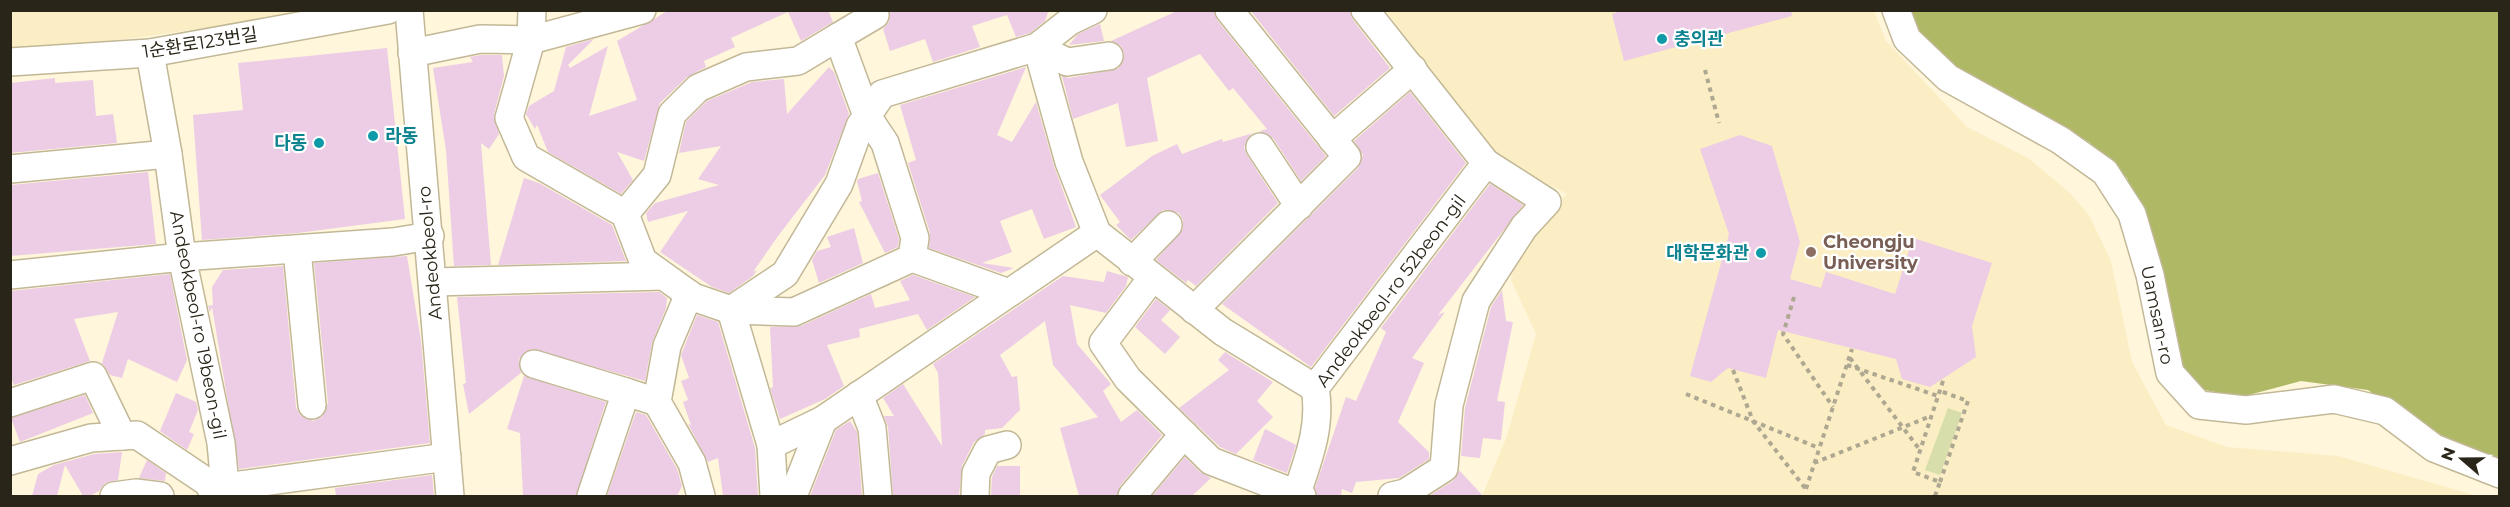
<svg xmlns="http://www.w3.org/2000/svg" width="2510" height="507" viewBox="0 0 2510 507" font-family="Montserrat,'Noto Sans KR',sans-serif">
	<rect width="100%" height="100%" fill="#fff6db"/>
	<!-- built -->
	<g fill="#fbeec4">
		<polygon points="10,11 328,11 83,45 11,47"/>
		<polygon points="1386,11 1874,11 1886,41 1967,127 2028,158 2069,192 2089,215 2111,261 2132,362 2166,425 2227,447 2338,456 2477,496 1482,496 1507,436 1536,334 1511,280 1519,242 1567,194 1494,156"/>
	</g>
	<!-- green -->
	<polygon fill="#d7deac" points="1948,408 1962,413 1940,475 1925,470"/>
	<!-- forest -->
	<polygon fill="#aeb865" points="1908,11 2499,11 2499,465 2440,440 2368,390 2301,381 2241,397 2200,389 2177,364 2154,249 2127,178 2089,142 2016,107 1949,64 1912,30"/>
	<!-- building -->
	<g fill="#eccde5">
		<polygon points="669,10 828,10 833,22 801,41 788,12 731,38 735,47 704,61 706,67 687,77 660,103 644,161 617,152 633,180 621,194 548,152 537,125 535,129 526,114 529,106 554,91 566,47 594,39 568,65 570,68 608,46 589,116 637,100 617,41"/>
		<polygon points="890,10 1049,10 1045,21 1030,33 1016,37 1007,15 972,26 980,47 933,62 925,39 890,51 883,29 889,22"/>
		<polygon points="1179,10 1214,10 1217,20 1326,156 1301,181 1273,138 1260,131 1251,134 1244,147 1247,155 1278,203 1196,286 1188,280 1186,283 1156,260 1183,229 1183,220 1179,213 1163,210 1131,240 1116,225 1120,222 1100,195 1152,156 1177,144 1182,154 1222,139 1223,142 1267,129 1233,88 1229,91 1200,54 1147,78 1158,141 1126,147 1118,103 1073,119 1062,76 1069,78 1118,69 1123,62 1124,53 1121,46 1111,41"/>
		<polygon points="1250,10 1350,10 1353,20 1390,68 1334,116"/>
		<polygon points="1623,10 1791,10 1792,16 1624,61 1612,14"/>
		<polygon points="1100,24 1104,41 1069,45 1078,34"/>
		<polygon points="387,48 405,219 298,233 202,240 193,115 243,110 238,63"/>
		<polygon points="481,55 502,55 504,76 494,114 499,134 489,149 481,143 491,265 454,266 446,150 433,68 473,62 470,57"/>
		<polygon points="829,67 834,72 849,114 825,175 778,236 753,272 757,270 753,276 729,293 712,287 660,252 688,211 648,222 646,213 655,203 719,185 698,179 721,146 679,153 686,122 707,101 752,82 784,79 787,114"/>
		<polygon points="1026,67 997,135 1012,142 1036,102 1054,166 1076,227 1044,239 1032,209 1000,221 1012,252 982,263 1014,268 1001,273 929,248 930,233 908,163 916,160 900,105"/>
		<polygon points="55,78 55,83 93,80 96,116 113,114 117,143 10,153 10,83"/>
		<polygon points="1410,92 1466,163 1311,367 1222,304 1358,168 1363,155 1354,141"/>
		<polygon points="1740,135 1772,146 1800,242 1790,279 1821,288 1826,272 1895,294 1913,238 1992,263 1972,326 1976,357 1930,387 1902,379 1896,359 1778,330 1766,378 1728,368 1711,382 1690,376 1729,234 1700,149"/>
		<polygon points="148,172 156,244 10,256 10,185"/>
		<polygon points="878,173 899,239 898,247 885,253 859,202 862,201 857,181 858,179"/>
		<polygon points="524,178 539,183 612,225 626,261 498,265"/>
		<polygon points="1490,184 1523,205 1438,315 1445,312 1412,358 1424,363 1398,422 1429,452 1429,459 1399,478 1356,482 1352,493 1342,489 1341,496 1317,496 1315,488 1346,397 1356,401 1386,332 1381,328"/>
		<polygon points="854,228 863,263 819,283 812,260 817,251 831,247 827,237"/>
		<polygon points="407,256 421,341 430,443 239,469 212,307 210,312 208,306 213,305 212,287 223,270 283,266 296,407 300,415 313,421 322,417 328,403 314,263"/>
		<polygon points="1107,271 1128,277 1126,286 1106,313 1070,305 1077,344 1111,384 1103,391 1121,422 1137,410 1162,435 1120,486 1117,496 1079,496 1060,428 1098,417 1053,365 1045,321 1000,355 1012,377 1017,376 1020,410 1002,428 985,430 985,434 974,442 962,466 959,496 893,496 888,427 884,416 894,416 883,398 903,384 942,446 938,373 933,364 1063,276 1104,282"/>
		<polygon points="170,274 187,360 177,382 128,359 122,378 110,375 102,363 118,312 74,319 90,361 14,385 10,375 10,291"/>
		<polygon points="913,275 975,297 927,330 918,314 859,329 860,337 827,345 844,386 825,399 780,419 770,388 773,387 770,327 801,326 871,294 875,308 910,300 900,281"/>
		<polygon points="1502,290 1506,321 1513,322 1497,401 1505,402 1501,440 1483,438 1480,458 1461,456 1465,408 1491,307"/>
		<polygon points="659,292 667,298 666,308 652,343 645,381 531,349 519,359 521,373 469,414 463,384 466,383 457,297"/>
		<polygon points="1156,299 1170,310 1161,320 1180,337 1165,354 1135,327"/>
		<polygon points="697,315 718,322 755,448 758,496 723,496 718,458 708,462 688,424 691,425 683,402 688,400 681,381 689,378 681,355"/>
		<polygon points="1225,352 1273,382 1257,401 1273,417 1236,454 1220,447 1179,408 1229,370 1218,360"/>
		<polygon points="524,376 606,402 576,496 523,496 520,433 507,429"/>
		<polygon points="176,393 196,402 198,410 189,432 194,434 187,450 160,431"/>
		<polygon points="85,395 93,413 20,442 11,418"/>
		<polygon points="636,412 646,415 677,469 682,486 677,496 607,496"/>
		<polygon points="850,421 857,432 862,496 810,496 836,430"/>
		<polygon points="1265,429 1296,445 1287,473 1253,460"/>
		<polygon points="122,452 118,480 105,483 99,491 90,496 83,496 65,465 57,496 32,496 38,474 54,465 94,454"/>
		<polygon points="1185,457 1200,472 1211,478 1192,496 1152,496"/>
		<polygon points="147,460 166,473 165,481 139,478"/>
		<polygon points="997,466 1020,466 1020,496 991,496 992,477"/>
		<polygon points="1459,470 1483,496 1429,496 1453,481"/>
		<polygon points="432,475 434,496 336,496 335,488"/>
	</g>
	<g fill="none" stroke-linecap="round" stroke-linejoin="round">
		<defs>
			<g id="minor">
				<polyline points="409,10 450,496"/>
				<polyline points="532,10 531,40 509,118 526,157 625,214 643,261 693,297 731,310 794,312 912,258 1009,293"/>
				<polyline points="1896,10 1907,39 1948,78 2060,140 2105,172 2132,214 2150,275 2170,373 2199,405 2246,410 2334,399 2385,411 2434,448 2500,474"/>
				<polyline points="875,15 838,37 867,116 885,143 915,238 912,258"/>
				<polyline points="1037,47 1069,162 1097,233 1223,332 1315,388"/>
				<polyline points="1037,47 1067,62 1109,56"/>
				<polyline points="150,53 168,154 182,257 221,443 226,496"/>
				<polyline points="412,53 480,39 531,40 642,10"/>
				<polyline points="10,62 150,53 388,10"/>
				<polyline points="1332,139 1413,69"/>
				<polyline points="1260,147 1299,206"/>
				<polyline points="10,169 168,154"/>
				<polyline points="625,214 657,175 672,114 698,88 746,67 798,61 838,37"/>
				<polyline points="297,250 312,405"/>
				<polyline points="1132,262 1168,225"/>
				<polyline points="10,275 182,257 393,242 430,236"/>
				<polyline points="1152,278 1103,343 1128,379 1211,461 1302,496"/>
				<polyline points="433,282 663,276"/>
				<polyline points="731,310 785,274 839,184 860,126 882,94 1037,47 1070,21 1093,10"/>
				<polyline points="731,310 771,445 774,496"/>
				<polyline points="1194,310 1347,157 1229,10"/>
				<polyline points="534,364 626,392"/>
				<polyline points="859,395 872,428 878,496"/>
				<polyline points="657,402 667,346 689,294"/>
				<polyline points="10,403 93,376 122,436"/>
				<polyline points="771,445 823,420 1097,233"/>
				<polyline points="10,461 91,438 137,435 207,482 216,496"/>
				<polyline points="225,487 447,457"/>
				<polyline points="114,496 136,493 160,496"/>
				<polyline points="591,496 626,392 657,402 692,463 701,496"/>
				<polyline points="793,496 823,420"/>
				<polyline points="975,496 976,473 988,450 1007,445"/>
				<polyline points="1132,496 1184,434"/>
				<path d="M1296 496C1308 460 1322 426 1315 388L1486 163 1365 10"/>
				<polyline points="1392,496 1405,493 1444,468 1449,405 1476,301 1524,227 1547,202 1486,163"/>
			</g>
		</defs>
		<!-- minor casing -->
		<use href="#minor" stroke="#c2b897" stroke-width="30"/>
		<!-- path -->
		<g stroke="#aea791" stroke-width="4" stroke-dasharray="4.5 4.5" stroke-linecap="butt">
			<polyline points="1705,70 1719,123"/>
			<polyline points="1794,297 1783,334 1833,407"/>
			<polyline points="1850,358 1920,450"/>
			<polyline points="1847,365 1938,396"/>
			<polyline points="1733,370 1753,421 1805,488"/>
			<polyline points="1686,394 1819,448"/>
			<polyline points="1814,463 1931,416"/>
			<polyline points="1940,482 1968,401 1940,391"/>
			<polyline points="1806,489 1852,349"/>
			<polyline points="1935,496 1940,482 1913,472 1944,378"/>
		</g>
		<!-- minor -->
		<use href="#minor" stroke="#fff" stroke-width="27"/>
	</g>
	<!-- markers -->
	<g fill="#0f9aa8" stroke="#fff" stroke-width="2">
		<circle cx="1662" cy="39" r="6"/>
		<circle cx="373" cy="136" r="6"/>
		<circle cx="319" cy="143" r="6"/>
		<circle cx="1761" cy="253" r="6"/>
	</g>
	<circle fill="#8d6e63" stroke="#fff" stroke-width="2" cx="1811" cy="252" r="6"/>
	<g text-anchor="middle" stroke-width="4.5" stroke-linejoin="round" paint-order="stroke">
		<!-- culture labels -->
		<g font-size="18" font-weight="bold" fill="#0d838f" stroke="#fff" text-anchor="start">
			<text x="1674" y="45">충의관</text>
			<text x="385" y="142">라동</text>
			<text x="307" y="149" text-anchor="end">다동</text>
			<text x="1749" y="259" text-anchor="end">대학문화관</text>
		</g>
		<!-- street labels -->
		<g font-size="18" fill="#2a2519" stroke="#fff">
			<text transform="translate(200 43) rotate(-9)" y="6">1순환로123번길</text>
			<text transform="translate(430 253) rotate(-95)" y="6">Andeokbeol-ro</text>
			<text transform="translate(1391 291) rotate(-53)" y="6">Andeokbeol-ro 52beon-gil</text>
			<text transform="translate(2157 315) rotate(78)" y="6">Uamsan-ro</text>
			<text transform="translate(198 325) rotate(79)" y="6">Andeokbeol-ro 19beon-gil</text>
		</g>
		<!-- education labels -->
		<g font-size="18" font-weight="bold" fill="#785e54" stroke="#fff" text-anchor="start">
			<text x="1823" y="248">Cheongju<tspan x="1823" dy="21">University</tspan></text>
		</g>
	</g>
	<!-- border -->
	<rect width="2510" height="507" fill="none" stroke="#2a2519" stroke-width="24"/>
	<!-- north arrow -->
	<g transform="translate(2462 459) rotate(290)" stroke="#ffffff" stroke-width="4.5" paint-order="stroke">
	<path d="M0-4.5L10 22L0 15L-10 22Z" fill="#2a2519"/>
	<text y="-9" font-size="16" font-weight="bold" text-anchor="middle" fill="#2a2519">N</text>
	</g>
</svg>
